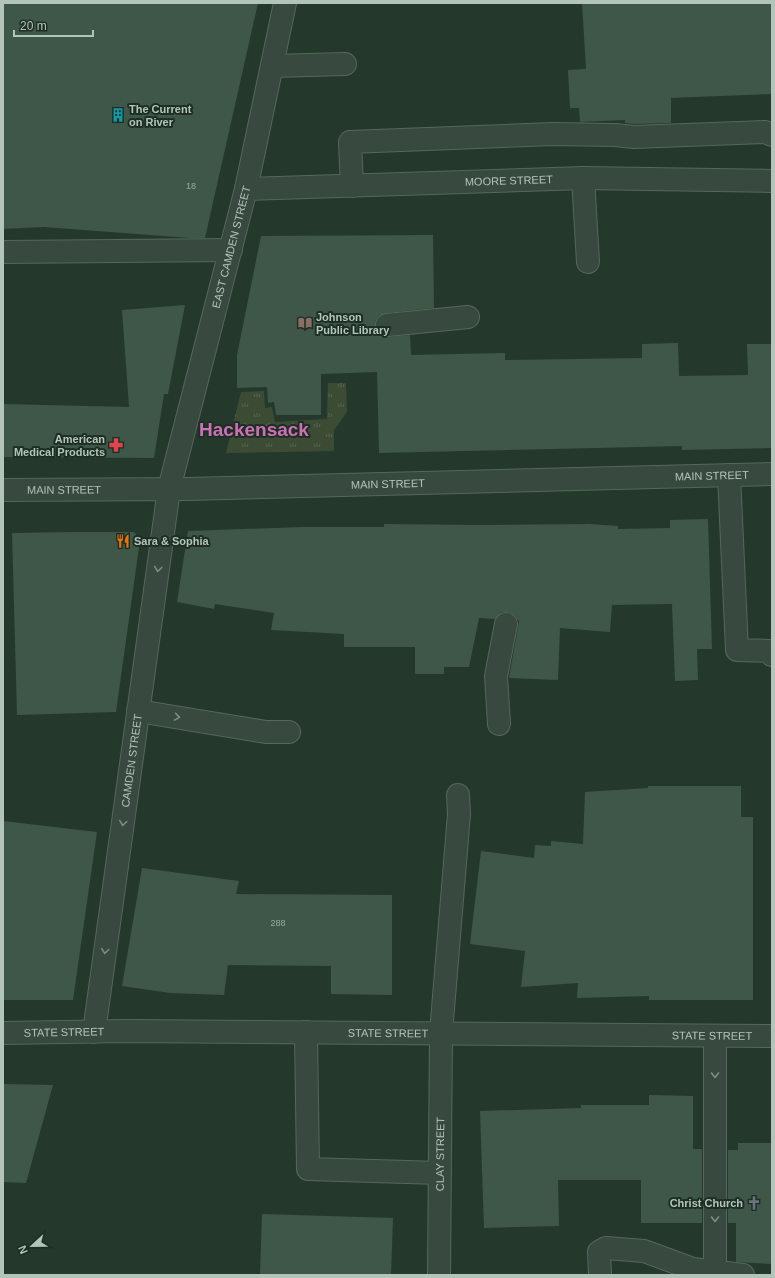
<svg xmlns="http://www.w3.org/2000/svg" width="775" height="1278" viewBox="0 0 775 1278" font-family="Helvetica,sans-serif">
	<defs>
		<pattern id="grass-tufts" width="24" height="20" patternUnits="userSpaceOnUse"><rect width="24" height="20" fill="#3c4c34"/><path d="M3 7l-1-3M5 7V3M7 7l1-3M15 17l-1-3M17 17v-4M19 17l1-3" fill="none" stroke="#56644f"/></pattern>
	</defs>
	<rect width="100%" height="100%" fill="#24392c"/>
	<!-- grass -->
	<polygon fill="url(#grass-tufts)" points="328,383 346,383 347,412 334,430 334,451 226,453 241,392 264,391 265,408 272,407 275,422 327,419"/>
	<!-- building -->
	<g fill="#3e5748">
		<polygon points="3,3 258,3 205,238 190,238 44,227 3,229"/>
		<polygon points="582,3 772,3 772,94 671,98 671,123 634,124 625,123 625,120 580,122 579,108 570,108 568,70 586,69"/>
		<polygon points="433,235 434,308 386,313 379,315 376,320 375,326 377,332 382,336 388,337 410,335 411,355 505,353 505,360 642,358 642,344 678,343 679,376 748,375 747,344 772,344 772,448 682,450 682,446 379,453 377,372 321,374 321,415 276,415 274,402 268,403 267,387 237,388 237,355 261,236"/>
		<polygon points="185,305 168,394 164,394 154,458 3,457 3,404 129,407 122,310"/>
		<polygon points="708,519 712,649 697,649 698,680 675,681 672,604 612,605 610,632 560,628 558,680 509,678 519,621 514,615 509,612 502,612 497,616 495,619 479,618 469,667 444,667 444,674 415,674 415,647 344,647 344,634 271,630 274,613 215,604 214,609 177,602 188,531 302,527 384,527 384,524 479,525 589,524 618,526 618,529 670,528 670,520"/>
		<polygon points="72,532 134,532 140,540 116,712 17,715 12,533"/>
		<polygon points="648,786 741,786 741,817 753,817 753,1000 649,1000 649,996 577,998 578,983 521,987 525,951 470,944 481,851 534,858 535,845 551,846 551,841 583,844 585,792 648,788"/>
		<polygon points="3,821 97,832 73,1000 3,1000"/>
		<polygon points="142,868 239,881 236,894 392,895 392,995 331,994 331,966 228,965 224,995 170,993 122,986"/>
		<polygon points="3,1084 53,1085 26,1183 3,1182"/>
		<polygon points="649,1095 693,1096 693,1149 702,1149 702,1223 641,1223 641,1180 558,1180 559,1226 484,1228 480,1111 581,1108 581,1105 649,1105"/>
		<polygon points="738,1143 772,1143 772,1264 736,1262 736,1223 728,1223 728,1150 738,1150"/>
		<polygon points="262,1214 393,1218 391,1275 260,1275"/>
	</g>
	<g fill="none" stroke-linecap="round" stroke-linejoin="round">
		<defs>
			<g id="minor">
				<polyline points="272,66 345,64"/>
				<polyline points="583,178 588,262"/>
				<polyline points="352,186 350,142 553,134 615,135 634,137 765,132 772,135"/>
				<path id="s1" d="M246 189 583 178 772 181"/>
				<polyline points="3,252 231,250"/>
				<polyline points="387,325 468,317"/>
				<polyline points="729,475 737,650 769,651 772,655"/>
				<path id="s2" d="M3 490 188 489 772 474"/>
				<polyline points="138,711 266,732 289,732"/>
				<polyline points="499,724 496,676 506,624"/>
				<path id="s3" d="M94 1032 169 489 246 189 285 3"/>
				<polyline points="306,1032 308,1169 440,1173"/>
				<path id="s4" d="M3 1033 128 1031 772 1036"/>
				<polyline points="715,1272 715,1036"/>
				<path id="s5" d="M439 1275 441 1033 459 814 458 795"/>
				<polyline points="600,1275 599,1252 606,1248 644,1251 693,1269 743,1275"/>
			</g>
		</defs>
		<!-- minor casing -->
		<use href="#minor" stroke="#56675d" stroke-width="24"/>
		<!-- minor -->
		<use href="#minor" stroke="#384a3f" stroke-width="22"/>
	</g>
	<!-- one-way arrows -->
	<defs><path id="oneway-chevron" d="M-2-3.5L2.5 0L-2 3.5" fill="none" stroke-width="1.6" stroke-linecap="round" stroke-linejoin="round"/></defs>
	<g stroke="#7c8e83">
		<use href="#oneway-chevron" transform="translate(158 569) rotate(98)"/>
		<use href="#oneway-chevron" transform="translate(177 717) rotate(9)"/>
		<use href="#oneway-chevron" transform="translate(123 823) rotate(98)"/>
		<use href="#oneway-chevron" transform="translate(105 951) rotate(98)"/>
		<use href="#oneway-chevron" transform="translate(715 1075) rotate(90)"/>
		<use href="#oneway-chevron" transform="translate(715 1219) rotate(90)"/>
	</g>
	<!-- icons -->
	<defs>
		<symbol id="building-bare" viewBox="-9 -9 18 18"><path d="M-4-6H4V6H1V3H-1V6H-4ZM-2.5-4.3h1.7v1.8h-1.7ZM.8-4.3h1.7v1.8H.8ZM-2.5-1h1.7V.8h-1.7ZM.8-1h1.7V.8H.8Z" fill="#0f9aa8" stroke="#1d2e24" stroke-width="2.5" paint-order="stroke"/></symbol>
		<symbol id="library-bare" viewBox="-9 -9 18 18"><path d="M-6-4Q-3-5.5-.7-3.5V5Q-3 3-6 4ZM6-4Q3-5.5 .7-3.5V5Q3 3 6 4Z" fill="#8d6e63" stroke="#1d2e24" stroke-width="2.5" paint-order="stroke"/></symbol>
		<symbol id="pharmacy-bare" viewBox="-9 -9 18 18"><path d="M-2-6h4v4h4v4h-4v4h-4v-4h-4v-4h4Z" fill="#e0444e" stroke="#1d2e24" stroke-width="2.5" paint-order="stroke"/></symbol>
		<symbol id="restaurant-bare" viewBox="-9 -9 18 18"><path d="M-5-6h1v4h1v-4h1v4h1v-4h1v5L-1.5 .5V6h-2V.5L-5-1ZM5-6V6H3V1.5H1.5Q1.5-4 5-6Z" fill="#e8710a" stroke="#1d2e24" stroke-width="2.5" paint-order="stroke"/></symbol>
		<symbol id="church-bare" viewBox="-9 -9 18 18"><path d="M-1.2-6h2.4v3.5h3.3v2.4h-3.3V6h-2.4V-.1h-3.3v-2.4h3.3Z" fill="#6b7280" stroke="#1d2e24" stroke-width="2.5" paint-order="stroke"/></symbol>
	</defs>
	<g fill-rule="evenodd">
		<use href="#building-bare" x="108" y="105" width="20" height="20"/>
		<use href="#library-bare" x="295" y="313" width="20" height="20"/>
		<use href="#pharmacy-bare" x="106" y="435" width="20" height="20"/>
		<use href="#restaurant-bare" x="113" y="531" width="20" height="20"/>
		<use href="#church-bare" x="744" y="1193" width="20" height="20"/>
	</g>
	<g text-anchor="middle" stroke-width="4" stroke-linejoin="round" paint-order="stroke">
		<!-- number labels -->
		<g font-size="9" fill="#96aa9e">
			<text x="191" y="189">18</text>
			<text x="278" y="926">288</text>
		</g>
		<!-- poi labels -->
		<g font-size="11" font-weight="bold" fill="#b3c5bb" stroke="#1d2e24" text-anchor="start">
			<text x="129" y="113">The Current<tspan x="129" dy="13">on River</tspan></text>
			<text x="316" y="321">Johnson<tspan x="316" dy="13">Public Library</tspan></text>
			<text x="105" y="443" text-anchor="end">American<tspan x="105" dy="13">Medical Products</tspan></text>
			<text x="134" y="545">Sara &amp; Sophia</text>
			<text x="743" y="1207" text-anchor="end">Christ Church</text>
		</g>
		<!-- street labels -->
		<g font-size="11" fill="#b3c5bb" stroke="#1d2e24">
			<text dy="4" stroke="none"><textPath href="#s1" startOffset="263">MOORE STREET</textPath></text>
			<text dy="4" stroke="none"><textPath href="#s3" startOffset="798">EAST CAMDEN STREET</textPath></text>
			<text dy="4" stroke="none"><textPath href="#s2" startOffset="709">MAIN STREET</textPath></text>
			<text dy="4" stroke="none"><textPath href="#s2" startOffset="385">MAIN STREET</textPath></text>
			<text dy="4" stroke="none"><textPath href="#s2" startOffset="61">MAIN STREET</textPath></text>
			<text dy="4" stroke="none"><textPath href="#s3" startOffset="274">CAMDEN STREET</textPath></text>
			<text dy="4" stroke="none"><textPath href="#s4" startOffset="61">STATE STREET</textPath></text>
			<text dy="4" stroke="none"><textPath href="#s4" startOffset="385">STATE STREET</textPath></text>
			<text dy="4" stroke="none"><textPath href="#s4" startOffset="709">STATE STREET</textPath></text>
			<text dy="4" stroke="none"><textPath href="#s5" startOffset="121">CLAY STREET</textPath></text>
		</g>
		<!-- town labels -->
		<g font-size="19" font-weight="bold" fill="#ce70b6" stroke="#1d2e24">
			<text x="254" y="436">Hackensack</text>
		</g>
	</g>
	<!-- border -->
	<rect width="775" height="1278" fill="none" stroke="#b3c5bb" stroke-width="8"/>
	<!-- north arrow -->
	<g transform="translate(32 1246) rotate(248)" stroke="#1d2e24" stroke-width="3" paint-order="stroke">
	<path d="M0-3L7 15L0 10L-7 15Z" fill="#b3c5bb"/>
	<text y="-6" font-size="11" font-weight="bold" text-anchor="middle" fill="#b3c5bb">N</text>
	</g>
	<!-- scale -->
	<path d="M14 30v6h79v-6" fill="none" stroke="#b3c5bb" stroke-width="2"/>
	<text x="20" y="30" font-size="12" fill="#b3c5bb" stroke="#1d2e24" stroke-width="3" paint-order="stroke">20 m</text>
</svg>
